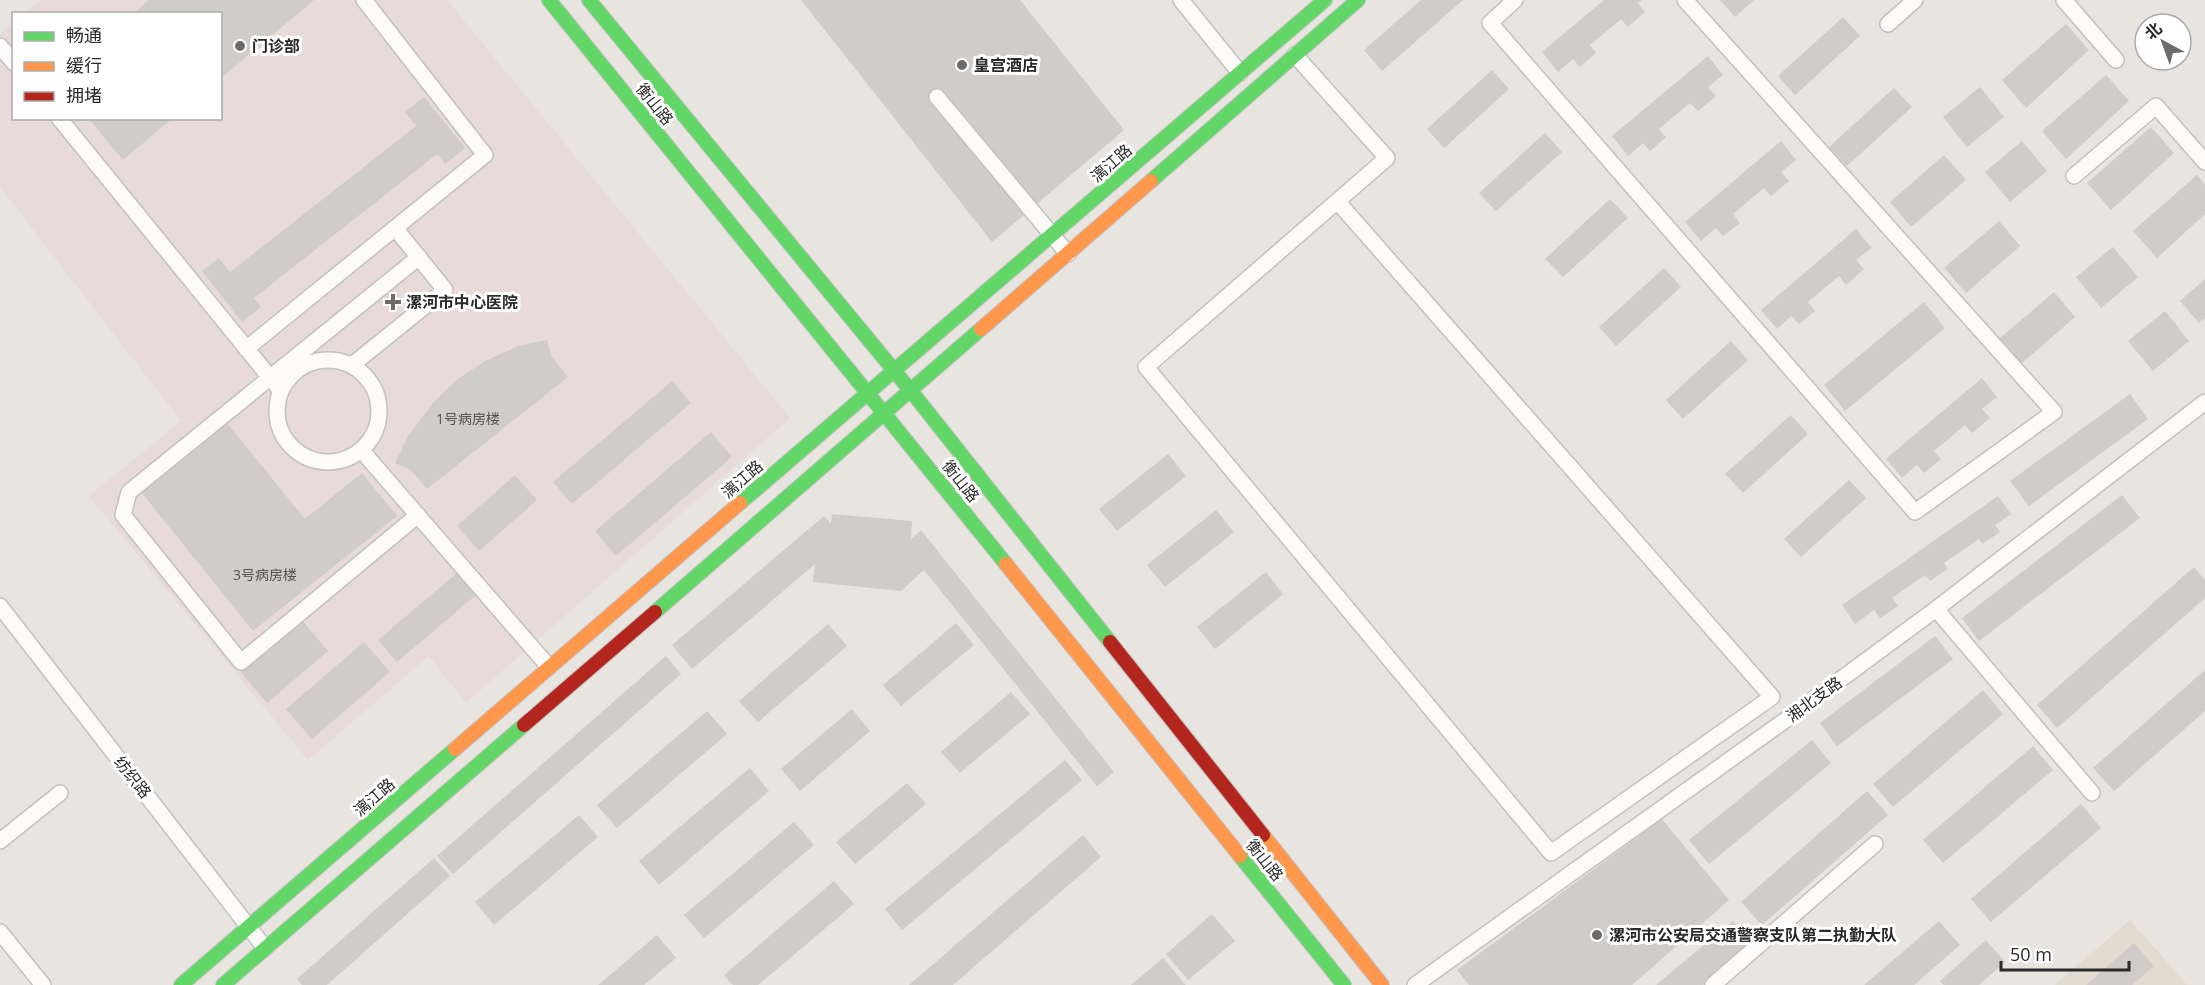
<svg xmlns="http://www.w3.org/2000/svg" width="2205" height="985" viewBox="0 0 2205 985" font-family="'Open Sans','Noto Sans SC',sans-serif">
	<rect width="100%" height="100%" fill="#e8e4e0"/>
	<!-- education -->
	<polygon fill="#e2dbcf" points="2130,920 2187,985 2055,985"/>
	<!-- medical -->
	<polygon fill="#e9dada" points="41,0 447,0 790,418 466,703 429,656 308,760 89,496 181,421 0,187 0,34 13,23 14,118 220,118 220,14 25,13"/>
	<!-- building -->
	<g fill="#cfccc9">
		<polygon points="149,0 314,0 220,79 220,14 133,14"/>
		<polygon points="801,0 1020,0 1124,130 992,242"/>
		<polygon points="1421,0 1463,0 1382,71 1364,50"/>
		<polygon points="1604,0 1642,0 1638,3 1645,12 1628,27 1621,19 1590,45 1596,53 1580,67 1573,59 1558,72 1542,52"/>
		<polygon points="1720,0 1754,0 1735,17"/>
		<polygon points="1843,17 1860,36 1795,95 1778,76"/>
		<polygon points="2066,24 2089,50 2026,108 2002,80"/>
		<polygon points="1708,56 1723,75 1708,87 1716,96 1698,111 1690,103 1659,129 1666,137 1650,151 1643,143 1628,156 1612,136"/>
		<polygon points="1492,70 1509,89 1444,148 1427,129"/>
		<polygon points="2106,75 2129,101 2066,159 2042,131"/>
		<polygon points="1980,87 2004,117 1967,147 1943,117"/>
		<polygon points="1894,88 1912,107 1847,166 1829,147"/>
		<polygon points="424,97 465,148 445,164 437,154 254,298 261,307 242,322 202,271 219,258 230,272 416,126 405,112"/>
		<polygon points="88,118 173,118 123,160"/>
		<polygon points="2151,127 2174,153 2111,210 2087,183"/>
		<polygon points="1545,133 1562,152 1496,211 1479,193"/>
		<polygon points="1781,141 1796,160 1781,172 1789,181 1771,196 1764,188 1733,214 1740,223 1723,236 1716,228 1701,241 1685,222"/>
		<polygon points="2022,141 2047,171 2010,202 1985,172"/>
		<polygon points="1944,155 1966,180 1911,227 1890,202"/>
		<polygon points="2197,175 2205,185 2205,214 2157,258 2133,231"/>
		<polygon points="1610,199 1628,218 1563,277 1545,259"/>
		<polygon points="1999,221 2020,246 1966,293 1944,268"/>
		<polygon points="1856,229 1872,248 1856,260 1864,269 1846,285 1839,276 1808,302 1815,311 1799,324 1791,316 1777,329 1761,310"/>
		<polygon points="2113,247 2138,277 2101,308 2076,277"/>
		<polygon points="1664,268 1681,287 1616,346 1599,327"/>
		<polygon points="2205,279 2205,318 2199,323 2180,301"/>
		<polygon points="2054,292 2075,317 2021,364 1999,339"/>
		<polygon points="1924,302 1945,328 1845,411 1824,385"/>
		<polygon points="2165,311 2189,341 2153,371 2128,341"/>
		<polygon points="547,340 552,357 568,377 427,489 411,470 395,463 408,436 434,402 458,379 485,361 518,346"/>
		<polygon points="1731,341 1748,360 1683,419 1666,400"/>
		<polygon points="1982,378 1997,397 1982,409 1990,418 1972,433 1965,425 1934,451 1941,459 1924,473 1917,465 1902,478 1886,459"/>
		<polygon points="672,381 691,403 572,504 553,482"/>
		<polygon points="2130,394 2148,419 2029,506 2010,481"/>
		<polygon points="1791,415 1808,434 1743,493 1725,474"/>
		<polygon points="227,423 305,519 362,473 397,516 253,631 141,492"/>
		<polygon points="711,432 732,457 616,556 595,531"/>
		<polygon points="1168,454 1186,476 1117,531 1099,509"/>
		<polygon points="515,475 537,500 479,551 457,526"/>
		<polygon points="1849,480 1866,498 1801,557 1784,539"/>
		<polygon points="2122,495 2140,518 1979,641 1962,618"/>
		<polygon points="1998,496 2011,514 1995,525 2000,532 1982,544 1979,539 1944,563 1948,569 1930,581 1925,575 1892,598 1898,606 1880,618 1874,610 1855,624 1842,605"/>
		<polygon points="1216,510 1234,532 1165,587 1147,565"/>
		<polygon points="832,514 912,521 911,539 921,530 1114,772 1097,786 924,570 901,591 813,582 815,564 692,669 672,645 824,516 831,524"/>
		<polygon points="2194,567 2205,580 2205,598 2057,728 2037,705"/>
		<polygon points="1266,572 1283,594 1215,649 1197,627"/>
		<polygon points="457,573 476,595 397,662 378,640"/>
		<polygon points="301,619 328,651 267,703 240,671"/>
		<polygon points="956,623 974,645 901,706 883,685"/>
		<polygon points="828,624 847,646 758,722 739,701"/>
		<polygon points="1935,636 1953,659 1837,746 1820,723"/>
		<polygon points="364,642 390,672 312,739 286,709"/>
		<polygon points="666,656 681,674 453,874 437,856"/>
		<polygon points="2205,670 2205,711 2114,791 2093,768"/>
		<polygon points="1983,690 2003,714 1893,807 1873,784"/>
		<polygon points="1011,692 1030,714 960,773 941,752"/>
		<polygon points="852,709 870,731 800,791 781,769"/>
		<polygon points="707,711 727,734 617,828 597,805"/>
		<polygon points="1812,740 1831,763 1709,864 1689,840"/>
		<polygon points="2033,746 2053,770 1943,863 1923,840"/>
		<polygon points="1065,760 1082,780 902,930 885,909"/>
		<polygon points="750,768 769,791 659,885 639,861"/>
		<polygon points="907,783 926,804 855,864 836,842"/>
		<polygon points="1867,791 1888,815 1762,925 1741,902"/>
		<polygon points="2081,804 2101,828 1991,922 1971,899"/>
		<polygon points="579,815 598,837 494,925 475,902"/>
		<polygon points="1662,819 1729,900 1632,985 1469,985 1457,970"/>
		<polygon points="794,822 814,845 704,938 684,915"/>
		<polygon points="1083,835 1101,857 953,985 909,985"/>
		<polygon points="434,858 450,876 327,985 302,985 297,979"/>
		<polygon points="834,881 854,904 758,985 733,985 724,975"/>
		<polygon points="1212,914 1235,941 1188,980 1166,954"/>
		<polygon points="1733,921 1752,944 1703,985 1656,985"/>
		<polygon points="1939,921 1960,945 1914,985 1864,985"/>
		<polygon points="657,935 676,958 644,985 598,985"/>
		<polygon points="1986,940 2005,962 1979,985 1944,985 1940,981"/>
		<polygon points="2134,943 2154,966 2132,985 2086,985"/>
		<polygon points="1163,958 1186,985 1131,985"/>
	</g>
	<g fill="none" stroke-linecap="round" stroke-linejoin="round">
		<defs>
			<g id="street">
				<polyline points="1181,0 1240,73"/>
				<polyline points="1515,0 1490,23 1915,512 2054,412 1685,0"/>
				<polyline points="2064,0 2116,60"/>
				<polyline points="1888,24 1915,0"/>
				<polyline points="0,46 14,63"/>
				<polyline points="1295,55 1387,158 1146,367 1551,853 1772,697 1337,201"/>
				<polyline points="937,97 1068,254"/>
				<polyline points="59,118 281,391"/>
				<polyline points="2074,176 2156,106 2205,162"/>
				<polyline points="246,349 485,155 364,0"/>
				<circle cx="328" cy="411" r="51"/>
				<polyline points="352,365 445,290 395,228"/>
				<polyline points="362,451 549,667"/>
				<polyline points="418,515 241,662 123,515 129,492 419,257"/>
				<polyline points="0,606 265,948"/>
				<polyline points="1936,609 2092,793"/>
				<polyline points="0,841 60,793"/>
				<polyline points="0,932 43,985"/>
				<polyline points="1415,985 1791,716 1936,609 2205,402"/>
				<polyline points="1713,985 1875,844"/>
			</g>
			<g id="fast">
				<polyline points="549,0 1006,564"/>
				<polyline points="589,0 911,391 1110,642"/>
				<polyline points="1151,181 1358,0"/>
				<polyline points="740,503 1325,0"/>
				<polyline points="655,612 981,329"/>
				<polyline points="1240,856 1344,985"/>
				<polyline points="181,985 455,749"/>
				<polyline points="223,985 524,725"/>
			</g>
			<g id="slow">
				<polyline points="981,329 1151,181"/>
				<polyline points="1006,564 1240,856"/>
				<polyline points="455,749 740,503"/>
				<polyline points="1263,835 1382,985"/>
			</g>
			<g id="jam">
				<polyline points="1110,642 1263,835"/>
				<polyline points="524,725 655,612"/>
			</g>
		</defs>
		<!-- street casing -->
		<use href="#street" stroke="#c2c1c1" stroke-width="18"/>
		<!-- fast casing -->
		<use href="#fast" stroke="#c2c1c1" stroke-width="16"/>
		<!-- slow casing -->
		<use href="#slow" stroke="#c2c1c1" stroke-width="16"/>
		<!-- jam casing -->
		<use href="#jam" stroke="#c2c1c1" stroke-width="16"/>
		<!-- street -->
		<use href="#street" stroke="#fcfbfa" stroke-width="15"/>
		<!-- fast -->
		<use href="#fast" stroke="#63d668" stroke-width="14"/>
		<!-- slow -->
		<use href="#slow" stroke="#ff974d" stroke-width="14"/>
		<!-- jam -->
		<use href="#jam" stroke="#b3261e" stroke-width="14"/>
	</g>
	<!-- markers -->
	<g fill="#6c6b6a" stroke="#fff" stroke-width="2">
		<circle cx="240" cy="46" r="6"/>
		<circle cx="962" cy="65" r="6"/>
		<path d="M390 293h6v6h6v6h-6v6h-6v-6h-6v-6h6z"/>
		<circle cx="1597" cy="935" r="6"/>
	</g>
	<g text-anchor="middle" stroke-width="6" stroke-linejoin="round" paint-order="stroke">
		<!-- number labels -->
		<g font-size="14" fill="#545352">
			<text x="468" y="424">1号病房楼</text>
			<text x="265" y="580">3号病房楼</text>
		</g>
		<!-- poi labels -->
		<g font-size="16" font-weight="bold" fill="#2a2a2a" stroke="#fff" text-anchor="start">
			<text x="252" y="52">门诊部</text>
			<text x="974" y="71">皇宫酒店</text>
			<text x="406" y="308">漯河市中心医院</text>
			<text x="1609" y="941">漯河市公安局交通警察支队第二执勤大队</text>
		</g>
		<!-- street labels -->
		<g font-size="16" fill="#2a2a2a" stroke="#fff">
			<text transform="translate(655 104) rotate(51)" y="6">衡山路</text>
			<text transform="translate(1111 163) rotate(-41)" y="6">漓江路</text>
			<text transform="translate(742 479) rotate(-41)" y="6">漓江路</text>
			<text transform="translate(961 481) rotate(51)" y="6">衡山路</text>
			<text transform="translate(1814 699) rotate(-36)" y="6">湘北支路</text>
			<text transform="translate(133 777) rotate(52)" y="6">纺织路</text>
			<text transform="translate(374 797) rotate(-41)" y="6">漓江路</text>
			<text transform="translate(1265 860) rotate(51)" y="6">衡山路</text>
		</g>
	</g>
	<!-- legend -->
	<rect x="12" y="12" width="210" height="108" fill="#ffffff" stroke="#aaaaaa" stroke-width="1.5"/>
	<rect x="24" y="32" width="30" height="9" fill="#63d668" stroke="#aaaaaa" stroke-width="1.5"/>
	<text x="66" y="42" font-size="18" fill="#2a2a2a">畅通</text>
	<rect x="24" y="62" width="30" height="9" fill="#ff974d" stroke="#aaaaaa" stroke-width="1.5"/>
	<text x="66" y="72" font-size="18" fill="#2a2a2a">缓行</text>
	<rect x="24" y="92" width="30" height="9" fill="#b3261e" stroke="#aaaaaa" stroke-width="1.5"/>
	<text x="66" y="102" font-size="18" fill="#2a2a2a">拥堵</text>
	<!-- north arrow -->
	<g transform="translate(2163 42) rotate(319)"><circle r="28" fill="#ffffff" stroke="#aaaaaa" stroke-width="1.5"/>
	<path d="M0-4.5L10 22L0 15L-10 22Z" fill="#6c6b6a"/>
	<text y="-9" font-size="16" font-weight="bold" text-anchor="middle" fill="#2a2a2a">北</text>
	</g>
	<!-- scale -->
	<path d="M2001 961v9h128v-9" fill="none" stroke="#2a2a2a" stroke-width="3"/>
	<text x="2010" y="961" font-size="18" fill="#2a2a2a" stroke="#ffffff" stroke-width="4.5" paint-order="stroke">50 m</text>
</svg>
